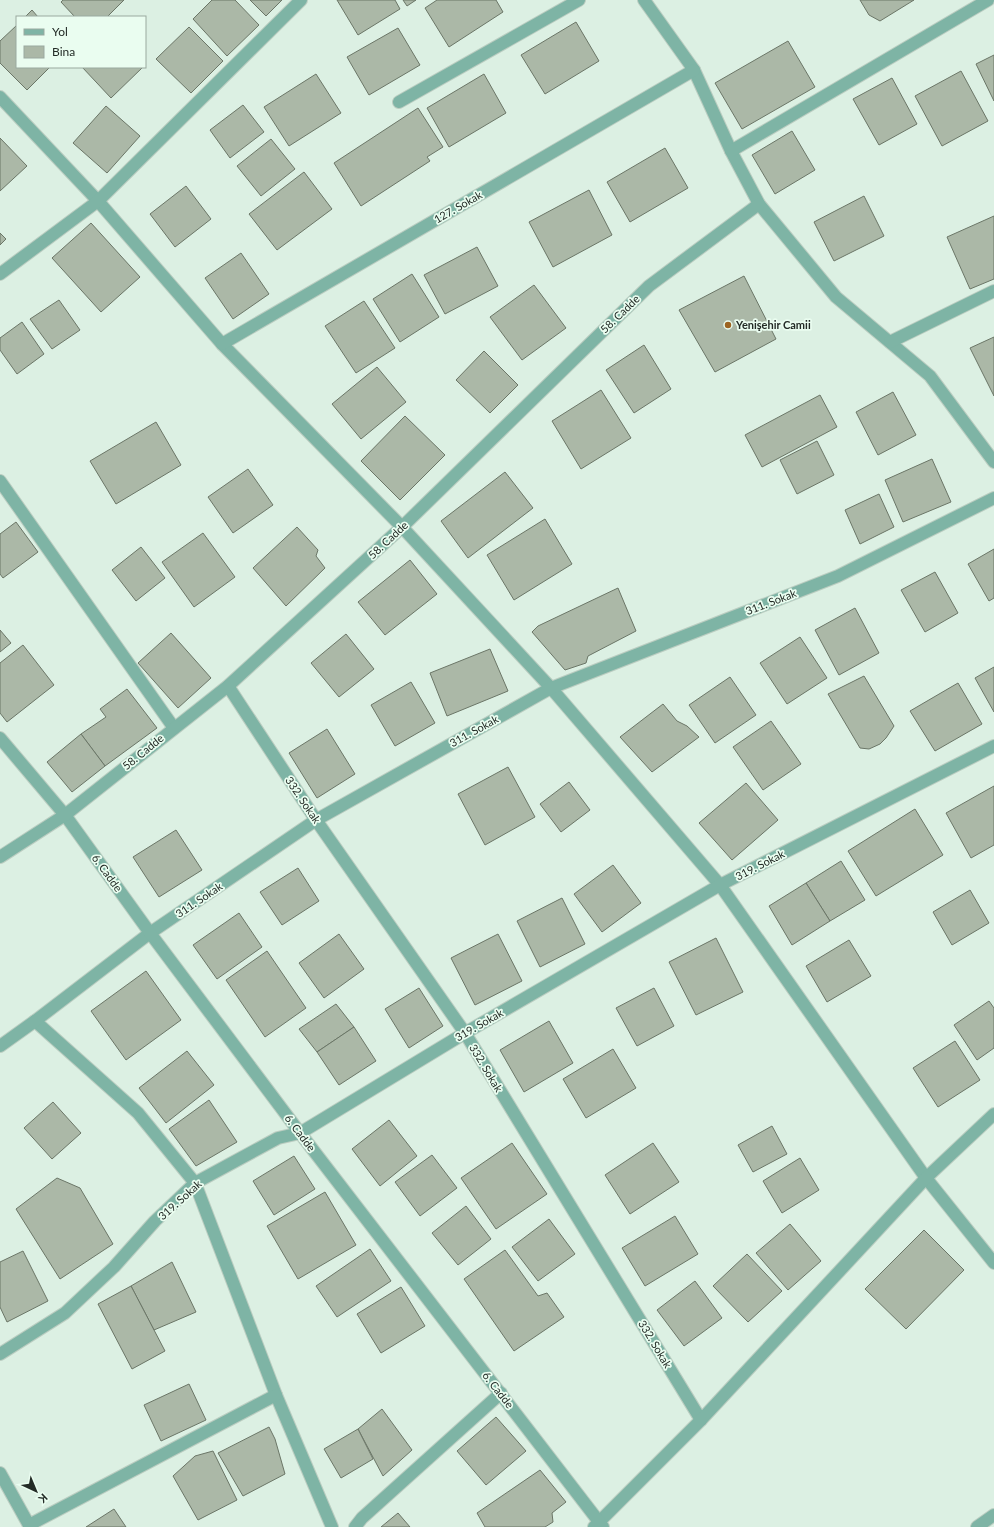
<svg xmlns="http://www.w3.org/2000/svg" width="994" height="1527" viewBox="0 0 994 1527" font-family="Lato,sans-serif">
	<rect width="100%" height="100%" fill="#dcf0e3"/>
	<!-- building -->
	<g fill="#abb8a7" stroke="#6b7667">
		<polygon points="63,0 124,0 107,17 75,17 61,2"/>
		<polygon points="212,0 235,0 259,25 227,56 193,19"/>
		<polygon points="250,0 282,0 266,16"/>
		<polygon points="337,0 395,0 400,9 358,35"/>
		<polygon points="403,0 416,0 407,6"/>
		<polygon points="437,0 496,0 503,12 449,47 425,8"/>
		<polygon points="860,0 914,0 880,21 869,15"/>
		<polygon points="32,10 38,17 25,17"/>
		<polygon points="576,22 599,61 545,94 521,55"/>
		<polygon points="17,25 17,67 50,67 27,90 0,63 0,41"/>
		<polygon points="189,27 223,61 191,93 156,59"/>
		<polygon points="398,28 420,65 369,95 347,57"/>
		<polygon points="788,41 815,87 742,129 715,83"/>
		<polygon points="994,55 994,101 976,64"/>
		<polygon points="82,67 143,67 111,98"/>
		<polygon points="961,71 988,121 942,146 915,96"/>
		<polygon points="316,74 341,113 289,146 264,107"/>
		<polygon points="484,74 506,113 449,147 427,108"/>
		<polygon points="892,78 917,124 879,145 853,99"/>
		<polygon points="243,105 264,132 230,158 210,130"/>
		<polygon points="106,106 140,136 107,173 73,143"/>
		<polygon points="418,108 443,147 427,157 430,161 361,206 334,163"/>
		<polygon points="792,131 815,170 775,194 752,155"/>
		<polygon points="0,138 27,166 0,191"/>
		<polygon points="271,139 295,169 261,196 237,166"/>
		<polygon points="665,148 688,188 630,222 607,182"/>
		<polygon points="304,172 332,209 277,250 249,214"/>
		<polygon points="186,186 211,219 175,247 150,214"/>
		<polygon points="589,190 612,235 553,267 529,222"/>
		<polygon points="864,196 884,236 834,261 814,222"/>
		<polygon points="994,216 994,279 970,289 947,237"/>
		<polygon points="91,223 140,277 101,312 52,258"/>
		<polygon points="0,233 6,239 0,245"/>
		<polygon points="477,247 498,286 445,314 424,275"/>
		<polygon points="241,253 269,294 233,319 205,278"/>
		<polygon points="412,274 439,317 400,342 373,299"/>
		<polygon points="744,276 776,339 715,372 679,310"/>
		<polygon points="534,285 566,328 522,360 490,317"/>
		<polygon points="59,300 80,330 52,349 30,319"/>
		<polygon points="364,301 395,348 356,373 325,326"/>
		<polygon points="22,322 44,354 17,374 0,350 0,338"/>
		<polygon points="994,337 994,396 970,348"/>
		<polygon points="644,345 671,389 634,413 606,370"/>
		<polygon points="484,351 518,385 490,413 456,380"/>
		<polygon points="377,367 406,402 361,439 332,404"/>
		<polygon points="601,390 631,438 581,469 552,421"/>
		<polygon points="893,392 916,435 878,455 856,412"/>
		<polygon points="820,395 837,427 762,467 745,435"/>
		<polygon points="405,416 445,455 400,500 361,461"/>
		<polygon points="156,422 181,465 116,504 90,461"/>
		<polygon points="817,441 834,475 797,494 780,460"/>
		<polygon points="932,459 951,502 903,522 885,480"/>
		<polygon points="248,469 273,505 233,533 208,497"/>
		<polygon points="505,472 533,508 468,558 441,521"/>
		<polygon points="879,494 894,527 860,544 845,510"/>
		<polygon points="545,519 572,564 514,600 487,555"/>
		<polygon points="16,522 38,552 3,578 0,574 0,534"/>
		<polygon points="297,527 318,550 316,556 325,568 286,606 253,568"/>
		<polygon points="203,533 235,577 194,607 162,562"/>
		<polygon points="141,547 165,578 136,601 112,570"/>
		<polygon points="994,549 994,598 989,601 968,564"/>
		<polygon points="410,560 437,594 385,635 358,602"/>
		<polygon points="935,572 958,613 925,632 901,590"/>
		<polygon points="618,588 636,631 588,656 586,663 565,670 532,632 538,626"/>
		<polygon points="855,608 879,653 839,675 815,630"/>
		<polygon points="0,630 11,643 0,652"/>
		<polygon points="171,633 211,678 178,708 138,663"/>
		<polygon points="346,634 374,669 339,697 311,663"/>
		<polygon points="800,637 827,678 787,704 760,663"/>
		<polygon points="23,645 54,685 7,722 0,713 0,663"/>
		<polygon points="490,649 508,691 447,716 430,673"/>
		<polygon points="994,667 994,712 975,678"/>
		<polygon points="864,676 894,726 886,738 880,744 869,749 860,748 828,694"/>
		<polygon points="730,677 756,715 715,743 689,705"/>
		<polygon points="411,682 435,723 395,746 371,705"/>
		<polygon points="958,683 982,724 935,751 910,711"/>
		<polygon points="127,689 157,728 105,766 81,734 106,717 100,709"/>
		<polygon points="663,704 677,721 687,726 699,737 652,772 620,737"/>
		<polygon points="771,721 801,764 763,790 733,747"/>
		<polygon points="327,729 355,774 317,798 289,753"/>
		<polygon points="81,734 105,766 72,792 47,762"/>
		<polygon points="508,767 535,817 485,845 458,794"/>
		<polygon points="569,782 590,810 561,832 540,804"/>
		<polygon points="746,783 778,820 732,860 699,823"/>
		<polygon points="994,786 994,845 971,858 946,813"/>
		<polygon points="915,809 943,855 876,896 848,851"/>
		<polygon points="176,830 202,870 159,897 133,857"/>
		<polygon points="841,861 865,900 830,921 806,883"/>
		<polygon points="613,865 641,903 602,932 574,894"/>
		<polygon points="298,868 319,901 282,925 260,892"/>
		<polygon points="806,883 830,921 792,945 769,906"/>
		<polygon points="970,890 989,923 952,945 933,912"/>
		<polygon points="562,898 585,944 540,967 517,921"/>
		<polygon points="239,913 262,947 217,979 193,945"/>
		<polygon points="339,934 364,969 324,998 299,963"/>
		<polygon points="498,934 522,981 475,1005 451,958"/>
		<polygon points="716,938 743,992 696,1015 669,962"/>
		<polygon points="849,940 871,976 827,1002 806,966"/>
		<polygon points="267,951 306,1008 265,1037 226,980"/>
		<polygon points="146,971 181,1020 126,1060 91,1011"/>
		<polygon points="419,988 443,1026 409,1048 385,1009"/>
		<polygon points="654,988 674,1026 637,1046 616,1008"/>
		<polygon points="989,1001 994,1008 994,1048 977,1060 954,1025"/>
		<polygon points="336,1004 354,1027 317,1052 299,1029"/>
		<polygon points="549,1021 573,1063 524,1092 500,1050"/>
		<polygon points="354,1027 376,1061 339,1085 317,1052"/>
		<polygon points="955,1041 980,1080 938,1107 913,1068"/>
		<polygon points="613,1049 636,1088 586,1118 563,1079"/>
		<polygon points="187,1051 214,1085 166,1123 139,1088"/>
		<polygon points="209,1100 237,1142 196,1166 169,1129"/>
		<polygon points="53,1102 81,1133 52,1159 24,1128"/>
		<polygon points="389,1120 417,1156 380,1186 352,1149"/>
		<polygon points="772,1126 787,1154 753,1172 738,1145"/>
		<polygon points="512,1143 547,1194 496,1229 461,1178"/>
		<polygon points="653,1143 679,1182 630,1214 605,1175"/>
		<polygon points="432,1155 457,1188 420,1216 395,1182"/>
		<polygon points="294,1156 315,1189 274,1215 253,1181"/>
		<polygon points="800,1158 819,1190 782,1213 763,1181"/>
		<polygon points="57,1178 80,1188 113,1244 60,1279 16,1209"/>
		<polygon points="325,1192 356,1245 298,1279 267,1226"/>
		<polygon points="466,1206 491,1239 458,1265 432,1233"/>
		<polygon points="675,1216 698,1254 645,1286 622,1248"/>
		<polygon points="549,1219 575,1254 538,1281 512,1247"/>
		<polygon points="790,1224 821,1261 788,1290 756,1253"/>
		<polygon points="924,1230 964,1270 906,1329 865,1289"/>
		<polygon points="370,1249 391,1281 337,1317 316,1286"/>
		<polygon points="505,1250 538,1296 547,1293 564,1317 514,1351 464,1279"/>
		<polygon points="23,1251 48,1301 7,1322 0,1307 0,1262"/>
		<polygon points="747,1254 782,1291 748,1322 713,1286"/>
		<polygon points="172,1262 196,1312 154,1330 131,1286"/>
		<polygon points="695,1281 722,1318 684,1346 657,1310"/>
		<polygon points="131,1286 165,1351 132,1369 98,1304"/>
		<polygon points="401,1287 425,1326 381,1353 357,1314"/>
		<polygon points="189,1384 206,1420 161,1441 144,1405"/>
		<polygon points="382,1409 412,1450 383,1476 358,1429"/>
		<polygon points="496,1417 526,1451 486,1485 457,1451"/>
		<polygon points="269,1427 275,1439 285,1474 243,1496 218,1453"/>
		<polygon points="358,1429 373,1459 341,1478 324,1449"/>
		<polygon points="213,1451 237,1500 198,1520 173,1476 195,1456"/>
		<polygon points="540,1470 566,1502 552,1513 553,1522 545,1527 485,1527 477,1513"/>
		<polygon points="114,1509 126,1527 86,1527"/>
		<polygon points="398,1513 410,1527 381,1527"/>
	</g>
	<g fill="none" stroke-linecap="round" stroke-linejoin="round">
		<defs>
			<g id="minor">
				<polyline points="644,0 694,70 731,151 759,204 836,297 930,376 994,462"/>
				<polyline points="0,97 98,201 222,344 402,527 551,688 720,885 926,1178 994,1263"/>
				<polyline points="399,102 579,0"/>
				<polyline points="731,151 988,0"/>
				<polyline points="0,274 98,201 301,0"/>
				<polyline points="890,342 994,291"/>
				<polyline points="222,344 694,70"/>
				<polyline points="0,481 174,728"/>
				<polyline points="228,686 316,820 465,1033 701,1420"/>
				<polyline points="35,1021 138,1113 195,1183 276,1395 332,1527"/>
				<polyline points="0,1046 35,1021 150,933 316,820 551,688 838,576 994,498"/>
				<polyline points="0,1354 65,1313 114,1267 155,1221 195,1183 278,1138 300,1133 465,1033 720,885 994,746"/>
				<polyline points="0,1473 30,1527"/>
				<polyline points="29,1525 276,1395"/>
				<polyline points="355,1527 362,1518 501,1393"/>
				<polyline points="594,1527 701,1420 926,1178 994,1114"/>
				<polyline points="977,1527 994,1515"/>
			</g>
			<g id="tertiary">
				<polyline points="0,738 65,815 150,933 300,1133 603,1527"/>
				<polyline points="0,857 65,815 228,686 402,527 649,286 759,204"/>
			</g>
		</defs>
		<!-- minor casing -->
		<use href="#minor" stroke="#bbcdc1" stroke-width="14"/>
		<!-- tertiary casing -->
		<use href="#tertiary" stroke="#bbcdc1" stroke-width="14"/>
		<!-- minor -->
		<use href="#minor" stroke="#7eb4a5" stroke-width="12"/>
		<!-- tertiary -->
		<use href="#tertiary" stroke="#7eb4a5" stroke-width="12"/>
	</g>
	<!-- markers -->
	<circle fill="#9c6421" stroke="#eafdf0" stroke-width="1.5" cx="728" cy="325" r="4"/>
	<g text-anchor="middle" stroke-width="3.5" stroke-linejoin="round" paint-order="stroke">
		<!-- street labels -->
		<g font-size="11" fill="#232b26" stroke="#eafdf0">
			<text transform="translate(458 207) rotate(-30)" y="4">127. Sokak</text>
			<text transform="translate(620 314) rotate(-44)" y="4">58. Cadde</text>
			<text transform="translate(388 540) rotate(-43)" y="4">58. Cadde</text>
			<text transform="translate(771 602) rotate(-21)" y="4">311. Sokak</text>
			<text transform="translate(474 731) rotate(-29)" y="4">311. Sokak</text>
			<text transform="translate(143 752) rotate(-39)" y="4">58. Cadde</text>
			<text transform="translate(303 800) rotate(56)" y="4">332. Sokak</text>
			<text transform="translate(760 865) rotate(-27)" y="4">319. Sokak</text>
			<text transform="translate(107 873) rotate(54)" y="4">6. Cadde</text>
			<text transform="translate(199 900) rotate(-34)" y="4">311. Sokak</text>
			<text transform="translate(479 1025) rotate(-30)" y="4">319. Sokak</text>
			<text transform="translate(486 1068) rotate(59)" y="4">332. Sokak</text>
			<text transform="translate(300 1133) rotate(53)" y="4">6. Cadde</text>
			<text transform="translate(180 1200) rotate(-42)" y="4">319. Sokak</text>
			<text transform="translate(655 1344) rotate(59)" y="4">332. Sokak</text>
			<text transform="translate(498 1390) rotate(52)" y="4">6. Cadde</text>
		</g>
		<!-- poi labels -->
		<g font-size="11" font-weight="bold" fill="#232b26" stroke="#eafdf0" text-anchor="start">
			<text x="736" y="329">Yenişehir Camii</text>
		</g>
	</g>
	<!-- legend -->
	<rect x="16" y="16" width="130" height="52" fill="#eafdf0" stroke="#9aa99f"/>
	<rect x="24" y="29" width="20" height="6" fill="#7eb4a5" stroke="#9aa99f"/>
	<text x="52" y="36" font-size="12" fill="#232b26">Yol</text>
	<rect x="24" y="46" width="20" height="12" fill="#abb8a7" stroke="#9aa99f"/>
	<text x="52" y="56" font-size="12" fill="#232b26">Bina</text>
	<!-- north arrow -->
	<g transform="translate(36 1491) rotate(136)" stroke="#eafdf0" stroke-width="3" paint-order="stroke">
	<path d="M0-3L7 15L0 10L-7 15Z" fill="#232b26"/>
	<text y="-6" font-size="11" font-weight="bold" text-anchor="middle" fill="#232b26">K</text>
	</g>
</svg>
